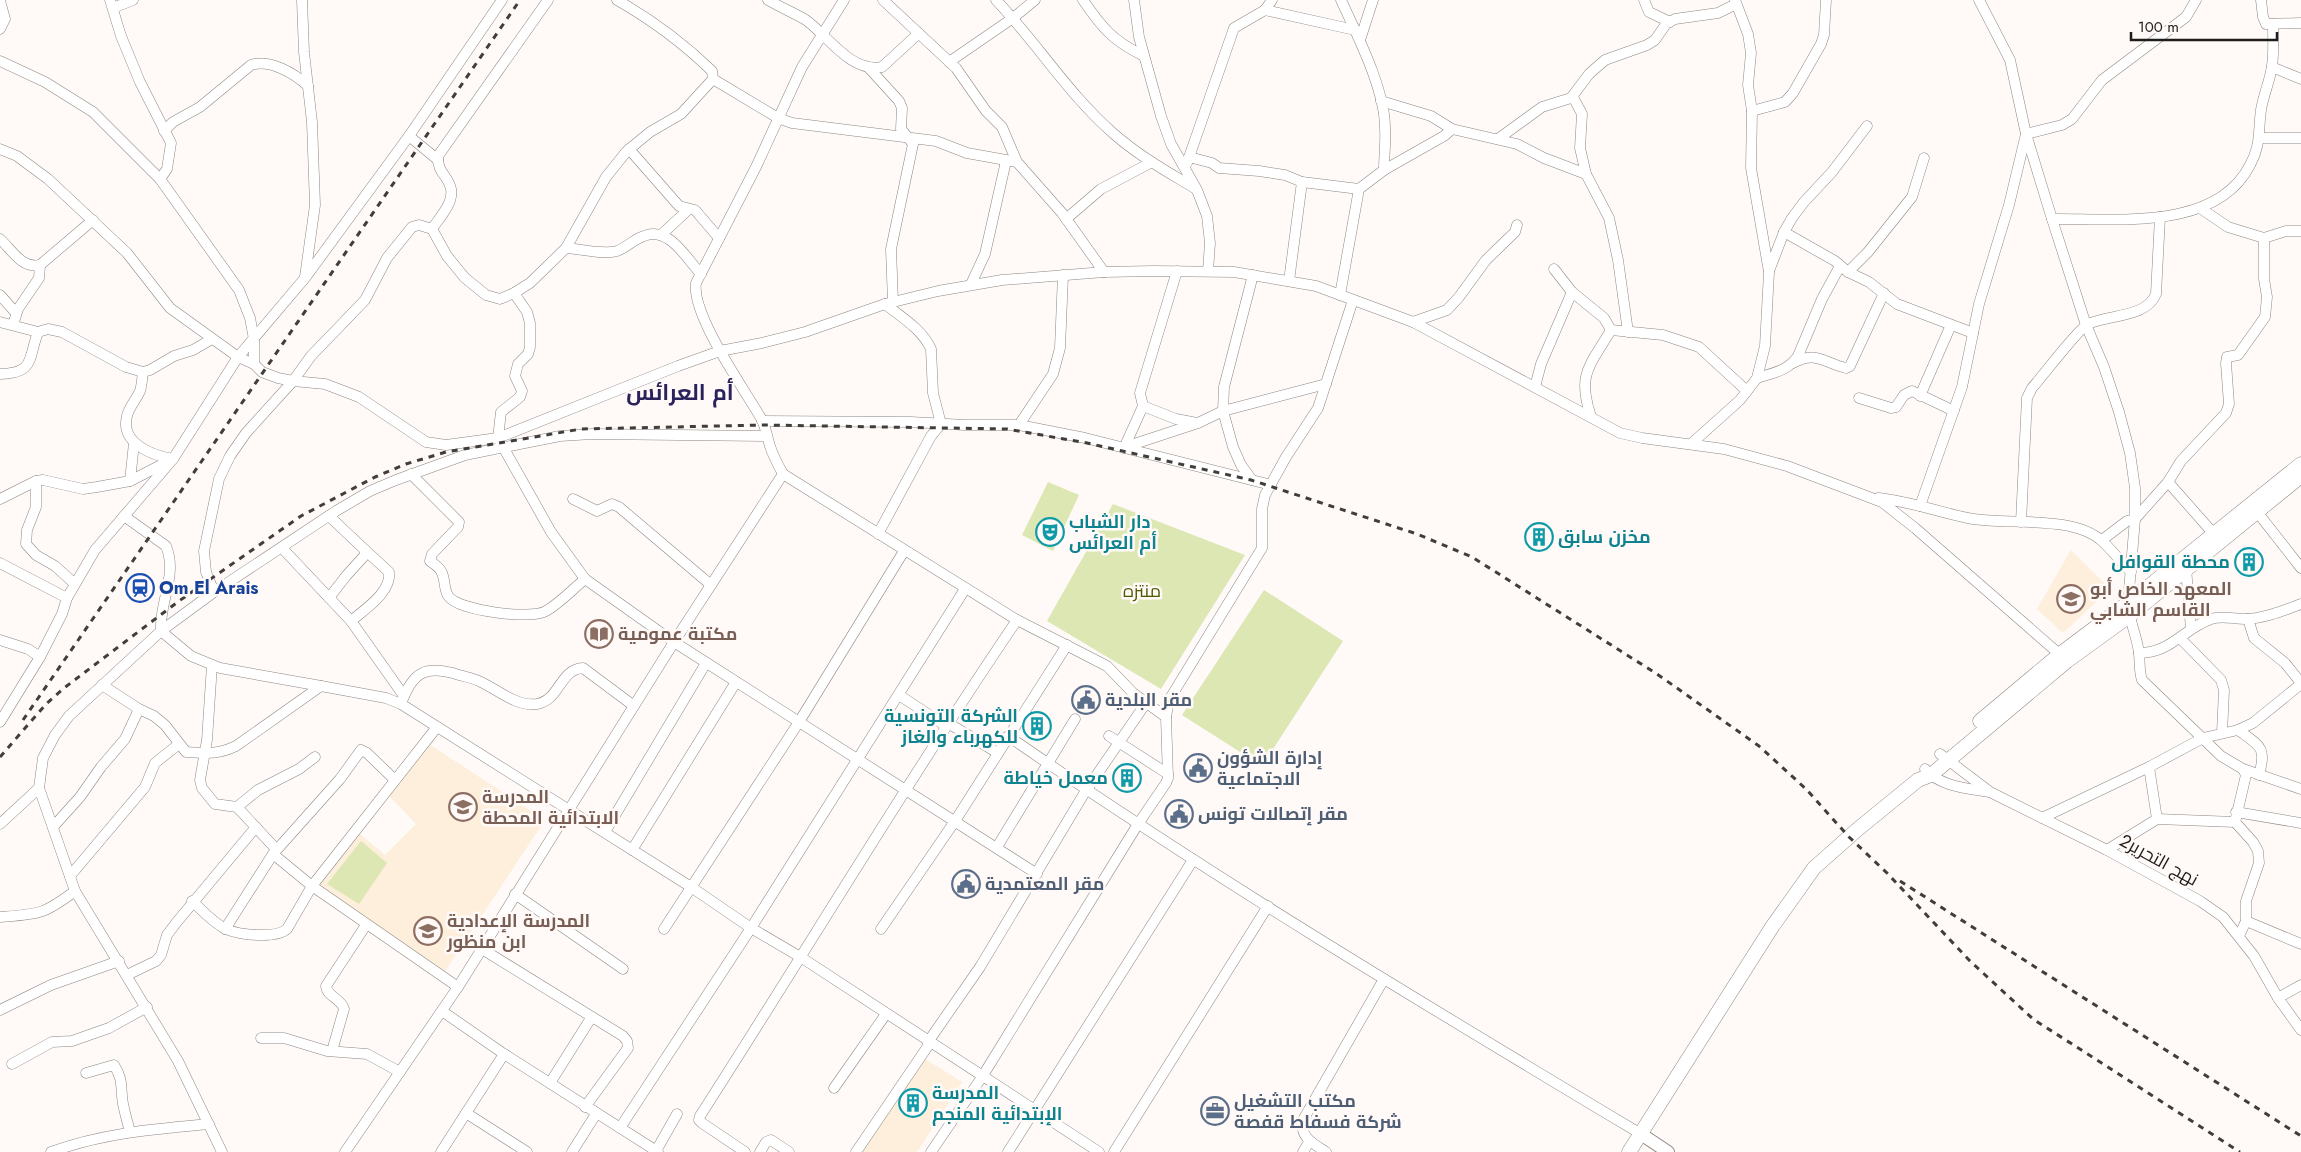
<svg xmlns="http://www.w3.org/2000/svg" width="2301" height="1152" viewBox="0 0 2301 1152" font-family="Jost,Cairo,sans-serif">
	<rect width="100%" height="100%" fill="#fffaf7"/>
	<!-- education -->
	<g fill="#fdefdb">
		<polygon points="2071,550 2110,589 2063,633 2037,609"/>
		<polygon points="429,744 545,820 444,973 316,885 359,833 385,855 416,824 388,795"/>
		<polygon points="922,1057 962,1082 917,1152 862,1152"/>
	</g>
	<!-- green -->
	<g fill="#dce7b3">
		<polygon points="1048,482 1079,495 1053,551 1022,535"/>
		<polygon points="1113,504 1245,555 1161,689 1047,621"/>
		<polygon points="1264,590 1343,641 1262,766 1182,715"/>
		<polygon points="361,841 387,863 359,904 327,884"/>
	</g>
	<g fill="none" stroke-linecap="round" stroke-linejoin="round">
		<defs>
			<g id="minor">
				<polyline points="110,0 121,36 140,82 171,143 167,169 160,179"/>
				<polyline points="302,0 304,52 312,122 315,205 305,277"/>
				<path d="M617 0C652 20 683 43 712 71L713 79 778 118 792 123 936 141 967 153 1017 162"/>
				<path d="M768 0C780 7 794 13 806 20 828 36 851 73 882 67L918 34"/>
				<path d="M844 0 802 67 756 167 696 283C691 315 745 390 762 420 766 428 767 437 770 446 773 456 778 465 783 474L1017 620 1107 666 1133 693 1166 717"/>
				<polyline points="883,0 956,68 986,111 1002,127 1017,162 1062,213 1104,272"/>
				<path d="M996 0C1037 43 1069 95 1114 134 1139 156 1168 172 1196 189"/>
				<path d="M1083 0C1102 28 1113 41 1144 56"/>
				<polyline points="1134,0 1139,37 1161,116 1171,144 1197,190 1207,216 1210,243 1208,271"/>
				<path d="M1341 0C1357 35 1385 89 1385 128 1386 142 1384 156 1384 170"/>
				<polyline points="1644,0 1649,12 1670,22"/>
				<path d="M1979 0 2010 60 2026 134 2052 219 2086 325 2104 367 2119 412 2130 453 2135 488V519L2128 603C2129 621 2137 636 2139 653 2140 663 2139 671 2142 680L2221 756 2243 769 2246 775 2235 822 2157 819 2107 850"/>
				<polyline points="2261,0 2263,17 2266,24 2301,23"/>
				<polyline points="0,1 5,19 0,29"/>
				<polyline points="113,8 133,0"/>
				<polyline points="1265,10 1355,30"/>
				<polyline points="1360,40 1373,0"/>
				<polyline points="0,61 45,82 93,112 160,179 239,290 250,318 254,339 254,364"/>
				<polyline points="949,62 1013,18 1035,0"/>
				<polyline points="868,67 899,101 902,108 901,129 913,144 891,249 893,302"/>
				<polyline points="2272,67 2301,79"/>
				<polyline points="1573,97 1582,114 1580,148 1586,174"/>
				<polyline points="1381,101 1431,116 1452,129 1517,144 1544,158 1586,174 1609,218 1618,260 1628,332"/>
				<polyline points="1752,111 1785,102 1793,93 1821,44 1824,35 1826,0"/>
				<path d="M164 131 173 122 200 107 251 65C270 59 294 73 308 86"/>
				<polyline points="409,136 438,160"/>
				<polyline points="2260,138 2301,138"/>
				<polyline points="1498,139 1542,107 1571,98 1589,74 1605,60 1647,45 1655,40 1666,24 1675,19 1718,13 1736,4"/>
				<polyline points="0,149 17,156 48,179 127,253 170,308 238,357 254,364 262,372 278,378 293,381 325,384 359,397 426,442 446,445 498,438 678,366 720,351 762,343 805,332 885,304 938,291 1002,280 1104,272 1153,271 1234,272 1316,286 1413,322 1620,433 1642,438 1724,449 1787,466 1882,502 1915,528 2065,659"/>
				<polyline points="629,149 679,206 695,210 719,238"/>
				<polyline points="1189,157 1212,163 1219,168 1259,171 1285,175 1302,182 1359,189 1384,170 1444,136 1452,129"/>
				<polyline points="1187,163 1234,28 1265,10 1272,0"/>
				<polyline points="2200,208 2228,227 2264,238 2286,231 2301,231"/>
				<polyline points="1066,219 1101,189 1152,162"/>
				<path d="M2052 219C2114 218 2216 232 2250 165 2261 145 2258 132 2261 110 2263 96 2270 81 2272 66 2274 53 2273 38 2273 24"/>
				<polyline points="432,229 447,256 465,278 486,295 500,299 514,293 530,283 566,248 606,177 627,151 650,132 681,114 713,79"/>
				<polyline points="1784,232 1835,261 1848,272 1869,282 1897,304 1973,333"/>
				<polyline points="662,234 689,209"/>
				<path d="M0 239C12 250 22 269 40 265L93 220"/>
				<path d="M566 248C581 249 602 255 617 251 626 248 634 239 644 236 669 226 686 258 701 274"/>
				<polyline points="1554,269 1572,292 1604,318 1611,330"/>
				<polyline points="1177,271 1140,393 1143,406 1176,419 1197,423"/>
				<polyline points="1769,271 1784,232 1792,218 1804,202 1832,172 1867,126"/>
				<polyline points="1848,272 1868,252 1912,197 1924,158"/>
				<polyline points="1289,281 1302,182"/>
				<polyline points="971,284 985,254 1006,161"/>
				<polyline points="514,293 527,312 530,323 530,347 528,354 518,364 515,376 522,391 520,397 501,412 498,438 551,532 585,579 674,642 1037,874"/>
				<polyline points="0,295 16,313"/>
				<polyline points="1340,295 1359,189"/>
				<polyline points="0,322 38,332 48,329 62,332 126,367 143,372 150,370 174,356 193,350 212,339"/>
				<polyline points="1413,322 1447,310 1459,297 1486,260 1515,232 1517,225"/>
				<polyline points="13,325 18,309 39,278 40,265"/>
				<polyline points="1611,330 1663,335 1699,347 1747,391"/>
				<path d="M1793 363C1816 350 1824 363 1846 368L1850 366 1884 293"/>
				<path d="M143 372C142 378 142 385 140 391 136 400 129 407 127 416 120 443 151 455 173 459"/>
				<path d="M0 374C35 373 28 359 38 332"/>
				<path d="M1757 378C1773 373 1788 371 1798 356L1822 299 1840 266"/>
				<polyline points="1535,387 1541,364 1572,292"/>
				<polyline points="1920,396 1951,325"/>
				<polyline points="1859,398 1891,408 1896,407 1904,395 1912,391 1954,411"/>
				<path d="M1591 417C1577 374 1589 367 1611 330"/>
				<polyline points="762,421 911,422 965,425 1019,425 1085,438 1271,485"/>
				<polyline points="1019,425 1053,374 1060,348 1063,275"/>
				<polyline points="1691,444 1740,400 1757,378 1765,346 1769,272 1751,168 1752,111 1748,85 1751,53 1748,34 1735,0"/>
				<polyline points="1125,447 1198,423 1223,411 1326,384"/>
				<polyline points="1124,448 1143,406"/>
				<path d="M411 474 459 522 458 527 432 554 430 561C434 564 439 567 441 571 446 579 443 590 449 597 461 611 531 620 546 611 560 603 573 589 585 579"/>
				<polyline points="1252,480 1241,465 1233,447 1223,411 1224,387 1253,275"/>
				<polyline points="36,481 36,507 27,530 26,544 36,555 55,566 75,584"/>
				<polyline points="130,481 134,443"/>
				<polyline points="2168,482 2213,533"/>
				<path d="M1878 498C1909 501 1938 512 1968 518 2005 526 2072 514 2102 541 2112 550 2121 562 2131 572"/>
				<polyline points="0,499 36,481 43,480 83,489 97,487 130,481 167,462"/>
				<polyline points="573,499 597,511 612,504 619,507 711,585"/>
				<polyline points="1920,506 1962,387 1979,304 2009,205 2026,134 2062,125 2072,119 2102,80 2186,17 2196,0"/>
				<polyline points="2254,508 2301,568"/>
				<path d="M124 516 166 546C178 575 159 602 161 631L191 656 220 668 321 686 386 698 401 704 691 887 751 928 802 958 1099 1152"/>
				<path d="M2021 522 2027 398 2032 388C2042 377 2078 329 2088 324 2110 314 2146 318 2156 294L2160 217"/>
				<path d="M878 534 931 436 941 424 933 393 931 349C922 329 901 317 885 304"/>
				<polyline points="2102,540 2127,521 2135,519 2168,482 2181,461 2226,413 2229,404 2226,363 2227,357 2238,355 2265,317 2267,297 2264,279 2264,238"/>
				<polyline points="282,548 351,621 404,696"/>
				<polyline points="0,563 67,598"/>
				<polyline points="2186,568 2191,629"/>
				<path d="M214 592 206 572 204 551 219 479 230 456 246 433 293 381 311 356 365 300 387 258 412 227 419 225 432 229C439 218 454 203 451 189 448 175 437 173 438 156L548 0"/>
				<polyline points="329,598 346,576 365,555 365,550 329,516"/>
				<polyline points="2248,619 2254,638 2285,663 2301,683"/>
				<path d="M351 621C364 610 392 592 389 572L365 550"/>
				<polyline points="2180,638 2221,680 2224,690 2222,733"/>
				<polyline points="0,640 28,649 40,657 62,614 67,598 95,550 173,459 238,357 305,278 409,136 502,0"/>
				<path d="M2139 653C2171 653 2183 629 2211 619 2222 615 2234 619 2245 619 2263 619 2285 610 2301 604"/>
				<polyline points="212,665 207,740 200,780 202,788 215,804 237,807 276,849"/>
				<path d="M102 685 139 709 154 716 165 725 186 752C207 753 217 755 236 746L321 686"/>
				<polyline points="899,695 946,726"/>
				<path d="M401 704C413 670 427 665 459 675 466 677 474 678 481 682 498 690 517 707 537 704 560 700 560 669 583 668L634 706"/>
				<polyline points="0,722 40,657"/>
				<polyline points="948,723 998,753"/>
				<path d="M2238 730C2260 746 2267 747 2259 775"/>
				<path d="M1008 736C1213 878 1427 1006 1641 1134"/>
				<polyline points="1109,736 1168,774"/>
				<polyline points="1940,754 1990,792 2107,850 2200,901 2223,917 2254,956 2278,998 2301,1030"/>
				<polyline points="2149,767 2157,819"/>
				<path d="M1925 769C1941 787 1966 788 1989 792"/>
				<polyline points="2243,769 2301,789"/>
				<polyline points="237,807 258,790 299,769 315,757"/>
				<polyline points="2236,812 2301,823"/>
				<polyline points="2042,818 2149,767 2203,738 2238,730 2253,723 2301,684"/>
				<polyline points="2235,822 2253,842 2258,851 2259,863 2246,901 2246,921 2239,936"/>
				<polyline points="0,824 39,788"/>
				<polyline points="53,827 80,797 101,767 125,739 139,709"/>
				<polyline points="605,832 706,663"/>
				<polyline points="997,847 1075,719"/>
				<polyline points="632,850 736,682"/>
				<polyline points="273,854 312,886 437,727"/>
				<polyline points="70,876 145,787 155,763 179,744"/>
				<polyline points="515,894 623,969"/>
				<path d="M192 901C202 910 213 923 226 929 239 935 276 939 287 929L312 886 458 987"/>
				<path d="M0 917C39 914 43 915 75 891"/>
				<polyline points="2246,921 2301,944"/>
				<polyline points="225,929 273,854 340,779 361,750 367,753 395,780"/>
				<polyline points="664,929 799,722 904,551"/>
				<polyline points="881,929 955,821 1067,645"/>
				<polyline points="482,949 623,1036 627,1041 628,1048 585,1107"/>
				<polyline points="127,975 156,961 161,955 167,935 176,923 256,827"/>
				<polyline points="2278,998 2301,985"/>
				<polyline points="0,1010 51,985 119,961"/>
				<polyline points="442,1011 504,1054 658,1152"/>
				<polyline points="261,1038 284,1038 327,1051 367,1054 400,1072"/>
				<polyline points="928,1042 980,967 1085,792 1146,703"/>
				<path d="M332 1051 344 1009C341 998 327 997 326 986L366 925"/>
				<polyline points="12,1064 52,1042 72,1041 109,1028 147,1007"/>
				<path d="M86 1073 114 1065C124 1081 120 1087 123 1104 125 1113 127 1122 130 1131"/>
				<polyline points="550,1083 591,1018"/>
				<polyline points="834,1088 886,1014"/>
				<polyline points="466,1113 527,1152"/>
				<polyline points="620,1128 751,928 965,589"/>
				<polyline points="656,1151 677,1114"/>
				<path d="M51 1152C103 1133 155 1129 209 1124"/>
				<polyline points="222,1152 178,1061 75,891 39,788 43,758 55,735 69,716 161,631 214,592 336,511 370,491 396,480 465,455 560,436 592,434 767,436"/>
				<polyline points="345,1152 458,987 674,642 783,474"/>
				<polyline points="441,1152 504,1054"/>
				<polyline points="572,1152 596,1114"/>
				<path d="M745 1152 702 1123 699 1120 700 1116C806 951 907 782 1017 620"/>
				<polyline points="760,1152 766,1142 771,1140 789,1152"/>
				<polyline points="856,1152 930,1043"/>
				<polyline points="931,1152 982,1077 1138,824 1166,783 1168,778 1166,717 1169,700 1262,548 1262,509 1265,495 1286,457 1318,408 1353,300"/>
				<polyline points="1008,1152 1193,860"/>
				<polyline points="1114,1152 1268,906"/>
				<polyline points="1303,1152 1309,1142"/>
				<path d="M1326 1152C1314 1144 1299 1137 1303 1120L1384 979"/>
			</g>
			<polyline id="tertiary" points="1641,1134 1668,1152"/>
			<g id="secondary">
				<polyline points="1980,721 2060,654 2128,603 2301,464"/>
				<polyline points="1629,1152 1772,927 1814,868 1858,829 1918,780 1931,775 2067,661 2129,616 2301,476"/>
			</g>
		</defs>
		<!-- minor casing -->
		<use href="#minor" stroke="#8c8783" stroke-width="11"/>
		<!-- tertiary casing -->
		<use href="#tertiary" stroke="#8c8783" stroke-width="14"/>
		<!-- secondary casing -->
		<use href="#secondary" stroke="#8c8783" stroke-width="15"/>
		<!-- minor -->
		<use href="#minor" stroke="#fff" stroke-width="10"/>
		<!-- tertiary -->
		<use href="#tertiary" stroke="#fff" stroke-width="12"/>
		<!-- secondary -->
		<use href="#secondary" stroke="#fff" stroke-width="14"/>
		<!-- rail -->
		<g stroke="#403d3b" stroke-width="3" stroke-dasharray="6 6" stroke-linecap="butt">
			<polyline points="23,720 520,0"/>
			<polyline points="0,757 46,704 64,688 179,601 301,516 375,477 406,464 446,452 581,429 764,425 1007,429 1087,443 1251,480 1417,534 1472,557 1657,674 1759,746 1806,789 1849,837 1887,873 1970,961 2033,1019 2240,1152"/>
			<polyline points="1900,881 2301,1136"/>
		</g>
	</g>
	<!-- icons -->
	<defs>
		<symbol id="theatre-ring" viewBox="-11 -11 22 22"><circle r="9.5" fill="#fffaf7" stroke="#0f9aa8" stroke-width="1.5"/><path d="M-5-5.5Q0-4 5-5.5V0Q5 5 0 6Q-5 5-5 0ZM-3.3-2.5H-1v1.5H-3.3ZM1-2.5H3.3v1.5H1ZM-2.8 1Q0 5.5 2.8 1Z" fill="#0f9aa8"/></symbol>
		<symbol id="building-ring" viewBox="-11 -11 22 22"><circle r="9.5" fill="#fffaf7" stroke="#0f9aa8" stroke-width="1.5"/><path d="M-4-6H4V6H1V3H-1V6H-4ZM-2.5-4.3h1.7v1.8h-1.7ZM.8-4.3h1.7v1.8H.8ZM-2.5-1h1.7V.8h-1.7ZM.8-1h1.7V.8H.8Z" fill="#0f9aa8"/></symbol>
		<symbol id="station-ring" viewBox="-11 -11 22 22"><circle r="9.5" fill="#fffaf7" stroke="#1a4fb4" stroke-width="1.5"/><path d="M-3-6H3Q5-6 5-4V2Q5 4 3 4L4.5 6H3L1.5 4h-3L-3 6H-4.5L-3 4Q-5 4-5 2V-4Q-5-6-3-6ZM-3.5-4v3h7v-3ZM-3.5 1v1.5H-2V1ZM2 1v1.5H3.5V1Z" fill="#1a4fb4"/></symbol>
		<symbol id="school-ring" viewBox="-11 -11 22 22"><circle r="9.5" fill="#fffaf7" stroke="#8d6e63" stroke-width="1.5"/><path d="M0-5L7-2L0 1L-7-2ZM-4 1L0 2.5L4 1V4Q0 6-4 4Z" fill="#8d6e63"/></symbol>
		<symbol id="library-ring" viewBox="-11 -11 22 22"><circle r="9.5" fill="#fffaf7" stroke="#8d6e63" stroke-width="1.5"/><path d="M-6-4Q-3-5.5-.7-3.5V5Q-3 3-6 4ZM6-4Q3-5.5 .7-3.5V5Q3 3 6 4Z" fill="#8d6e63"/></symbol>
		<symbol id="civic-ring" viewBox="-11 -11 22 22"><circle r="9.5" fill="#fffaf7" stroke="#5c6f8a" stroke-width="1.5"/><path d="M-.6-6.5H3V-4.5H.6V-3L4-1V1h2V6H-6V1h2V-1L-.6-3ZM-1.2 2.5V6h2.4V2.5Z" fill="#5c6f8a"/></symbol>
		<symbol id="office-ring" viewBox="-11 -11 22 22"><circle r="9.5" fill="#fffaf7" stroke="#5c6f8a" stroke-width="1.5"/><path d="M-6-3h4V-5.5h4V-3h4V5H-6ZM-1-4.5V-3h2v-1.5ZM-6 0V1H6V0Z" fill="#5c6f8a"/></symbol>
	</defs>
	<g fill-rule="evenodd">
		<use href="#theatre-ring" x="1034" y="516" width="32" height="32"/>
		<use href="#building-ring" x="1523" y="521" width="32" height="32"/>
		<use href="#building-ring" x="2233" y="546" width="32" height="32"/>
		<use href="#station-ring" x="124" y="572" width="32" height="32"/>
		<use href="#school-ring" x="2055" y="583" width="32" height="32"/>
		<use href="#library-ring" x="583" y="618" width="32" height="32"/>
		<use href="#civic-ring" x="1070" y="684" width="32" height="32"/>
		<use href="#building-ring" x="1021" y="710" width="32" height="32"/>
		<use href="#civic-ring" x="1182" y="752" width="32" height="32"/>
		<use href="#building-ring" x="1111" y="762" width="32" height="32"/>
		<use href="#school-ring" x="447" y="791" width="32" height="32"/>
		<use href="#civic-ring" x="1163" y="798" width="32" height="32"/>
		<use href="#civic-ring" x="950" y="868" width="32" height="32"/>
		<use href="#school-ring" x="412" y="915" width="32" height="32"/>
		<use href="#building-ring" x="897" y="1087" width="32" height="32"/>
		<use href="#office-ring" x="1199" y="1095" width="32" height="32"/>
	</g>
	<g text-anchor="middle" stroke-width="5" stroke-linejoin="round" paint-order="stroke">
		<!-- culture labels -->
		<g font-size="18" font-weight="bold" fill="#0d838f" stroke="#fffaf7" text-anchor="start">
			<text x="1069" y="528">دار الشباب<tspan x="1069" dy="21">أم العرائس</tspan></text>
			<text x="1558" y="543">مخزن سابق</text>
			<text x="2230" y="568" text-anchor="end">محطة القوافل</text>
			<text x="1018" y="722" text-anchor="end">الشركة التونسية<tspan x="1018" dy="21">للكهرباء والغاز</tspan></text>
			<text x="1108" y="784" text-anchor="end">معمل خياطة</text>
			<text x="932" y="1099">المدرسة<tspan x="932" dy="21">الإبتدائية المنجم</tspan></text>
		</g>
		<!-- transit labels -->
		<g font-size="18" font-weight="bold" fill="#164399" stroke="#fffaf7" text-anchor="start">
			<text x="159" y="594">Om El Arais</text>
		</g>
		<!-- education labels -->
		<g font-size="18" font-weight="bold" fill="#785e54" stroke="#fffaf7" text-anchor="start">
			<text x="2090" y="595">المعهد الخاص أبو<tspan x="2090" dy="21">القاسم الشابي</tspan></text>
			<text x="618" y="640">مكتبة عمومية</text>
			<text x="482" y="803">المدرسة<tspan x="482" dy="21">الابتدائية المحطة</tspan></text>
			<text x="447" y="927">المدرسة الإعدادية<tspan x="447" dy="21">ابن منظور</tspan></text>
		</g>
		<!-- park labels -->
		<g font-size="18" fill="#4f5900" stroke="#fffaf7">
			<text x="1142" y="597">منتزه</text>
		</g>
		<!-- service labels -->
		<g font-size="18" font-weight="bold" fill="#4e5e75" stroke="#fffaf7" text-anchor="start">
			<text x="1105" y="706">مقر البلدية</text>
			<text x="1217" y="764">إدارة الشؤون<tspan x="1217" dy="21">الاجتماعية</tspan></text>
			<text x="1198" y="820">مقر إتصالات تونس</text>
			<text x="985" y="890">مقر المعتمدية</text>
			<text x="1234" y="1107">مكتب التشغيل<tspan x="1234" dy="21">شركة فسفاط قفصة</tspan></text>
		</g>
		<!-- street labels -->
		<g font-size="18" fill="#1f1d1b" stroke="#fffaf7">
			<text transform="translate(2159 860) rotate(29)" y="6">نهج التحرير2</text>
		</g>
		<!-- district labels -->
		<g font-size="22" font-weight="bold" fill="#2a225c" stroke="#fffaf7">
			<text x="680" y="400">أم العرائس</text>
		</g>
	</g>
	<!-- scale -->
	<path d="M2131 32v8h146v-8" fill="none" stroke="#1f1d1b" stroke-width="2.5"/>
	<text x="2138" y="32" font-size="15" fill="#1f1d1b" stroke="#fffaf7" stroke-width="4" paint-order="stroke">100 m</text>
</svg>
